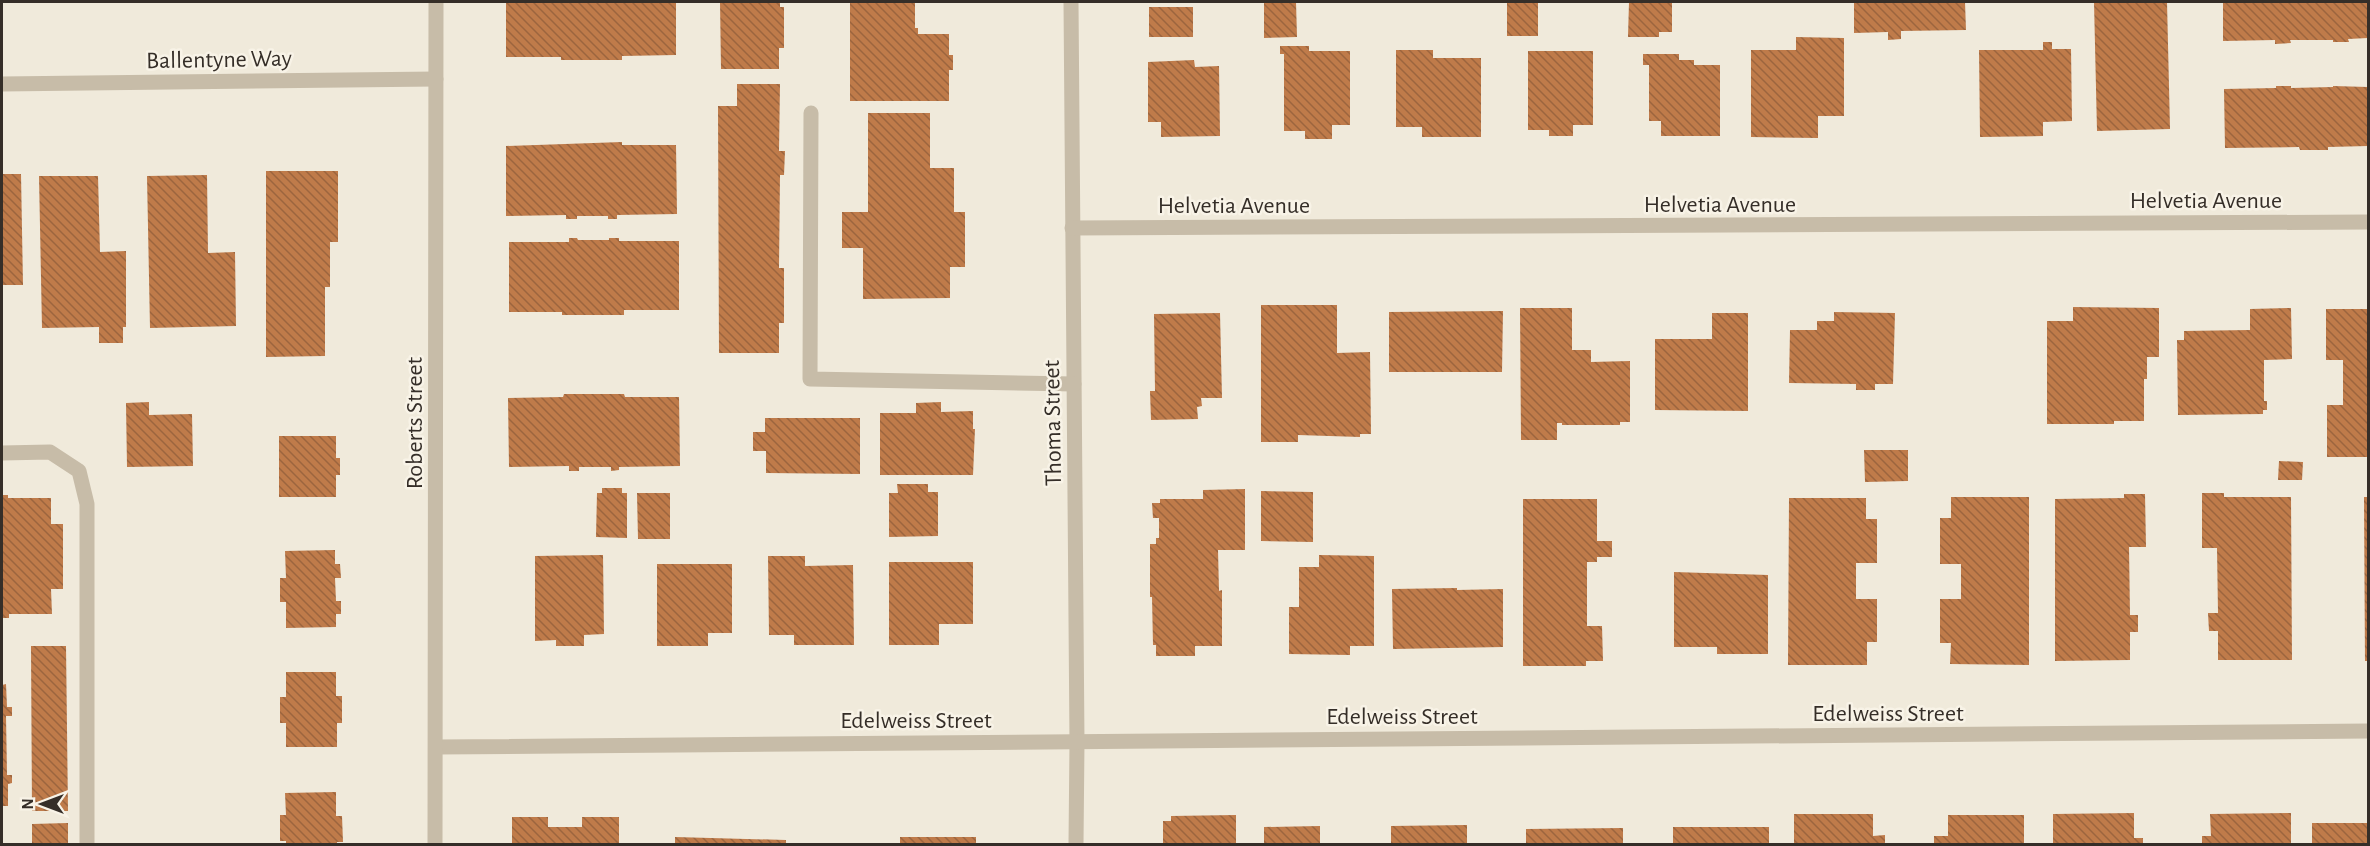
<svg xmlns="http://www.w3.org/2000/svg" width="2370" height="846" viewBox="0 0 2370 846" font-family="'Alegreya Sans',sans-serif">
	<defs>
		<pattern id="building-back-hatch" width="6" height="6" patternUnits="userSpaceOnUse" patternTransform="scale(1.5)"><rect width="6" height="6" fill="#bf7b4a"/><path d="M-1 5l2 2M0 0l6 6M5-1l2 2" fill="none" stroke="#9c653e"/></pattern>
	</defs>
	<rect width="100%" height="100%" fill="#f0eadb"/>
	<!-- building -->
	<g fill="url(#building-back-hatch)">
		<polygon points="506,2 676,2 676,55 622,56 622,60 561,60 561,57 506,57"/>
		<polygon points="720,2 780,2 780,7 784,7 784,48 779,48 779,69 721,69"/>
		<polygon points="1264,2 1296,2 1297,37 1264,38"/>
		<rect x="1507" y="2" width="31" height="34"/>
		<polygon points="1629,2 1672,2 1672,32 1659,32 1659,37 1628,37"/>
		<polygon points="1854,2 1965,2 1966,30 1901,31 1901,39 1888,40 1888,32 1854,33"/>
		<polygon points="2094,2 2167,2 2170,129 2097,131"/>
		<polygon points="2223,2 2368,2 2368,38 2348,39 2349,42 2333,42 2333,40 2290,40 2291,43 2275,44 2275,40 2223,41"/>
		<polygon points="850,3 915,3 915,28 918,28 918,34 949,34 949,55 953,55 953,70 949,70 949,101 850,101"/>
		<rect x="1149" y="7" width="44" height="30"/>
		<polygon points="1796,37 1844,38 1844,116 1818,116 1818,138 1751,137 1751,50 1796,50"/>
		<polygon points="2043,42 2052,42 2052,49 2071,49 2072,121 2043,122 2043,136 1980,137 1979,50 2043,50"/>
		<polygon points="1280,46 1309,46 1309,51 1350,51 1350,125 1332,125 1332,139 1305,139 1305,131 1284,131 1284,54 1280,54"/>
		<polygon points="1396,50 1433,50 1433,58 1481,58 1481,137 1422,137 1422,127 1396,127"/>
		<polygon points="1528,51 1593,51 1593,125 1573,125 1573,136 1549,136 1549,130 1528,130"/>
		<polygon points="1643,54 1679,54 1679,60 1694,60 1694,65 1720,65 1720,136 1661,136 1661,121 1649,121 1649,65 1643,65"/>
		<polygon points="1194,60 1195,67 1219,66 1220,136 1161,137 1161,122 1148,122 1148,62"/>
		<polygon points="737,84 780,84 779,151 785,151 784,175 780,175 779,268 784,268 784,323 779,323 779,353 719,353 718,106 737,106"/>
		<polygon points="2276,86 2291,86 2291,88 2333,87 2333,86 2368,87 2368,146 2328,147 2328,150 2300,150 2299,147 2225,148 2224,89 2276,88"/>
		<polygon points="868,113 930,113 930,168 954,168 954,212 965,212 965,267 950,267 950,298 863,299 863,248 842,248 842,212 868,212"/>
		<polygon points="622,142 622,145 676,145 677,214 617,215 617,219 608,219 608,216 577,216 577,219 566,219 566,215 506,216 506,146"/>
		<polygon points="266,171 338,171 338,242 330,242 330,287 325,287 325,356 266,357"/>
		<polygon points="2,174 21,174 23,285 2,285"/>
		<polygon points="207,175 208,253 235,252 236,326 150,328 147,176"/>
		<polygon points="39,176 98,176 100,252 126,251 126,327 123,327 123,343 99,343 99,327 42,328"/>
		<polygon points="569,238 577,238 578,240 609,240 609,238 619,238 619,241 679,241 679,310 624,310 624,315 562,315 562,312 509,312 509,242 569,242"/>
		<polygon points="1261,305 1337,305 1337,353 1370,352 1371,434 1360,434 1360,437 1298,435 1298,442 1261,442"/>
		<polygon points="2073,307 2159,308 2159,357 2147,357 2147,379 2144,379 2144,421 2114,421 2114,424 2047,424 2047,321 2073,321"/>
		<polygon points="1520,308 1572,308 1572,350 1591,350 1591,362 1630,361 1630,422 1620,422 1620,425 1562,425 1562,423 1557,423 1557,440 1521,440"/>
		<polygon points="2291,308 2292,359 2264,360 2264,401 2267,401 2267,410 2263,410 2263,414 2178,415 2177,340 2184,340 2184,331 2250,330 2250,309"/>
		<polygon points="2326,309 2368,309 2368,457 2327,457 2327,405 2343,405 2343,360 2326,360"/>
		<polygon points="1503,311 1502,372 1389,372 1389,312"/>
		<polygon points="1834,312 1895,313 1893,384 1875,384 1875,390 1856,390 1856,384 1789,383 1790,330 1817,330 1817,321 1834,321"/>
		<polygon points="1220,313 1222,398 1201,398 1202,406 1197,407 1198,419 1151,420 1150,391 1155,391 1154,314"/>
		<polygon points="1712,313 1748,313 1748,411 1655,410 1655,339 1712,339"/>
		<polygon points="564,394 624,394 625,397 679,397 680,466 619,467 619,470 611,471 611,467 579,467 579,471 569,471 569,466 509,467 508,398 563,397"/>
		<polygon points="149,402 149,415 192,414 193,466 127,467 126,403"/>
		<polygon points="941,402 941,412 973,411 973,429 975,429 973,475 880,475 880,413 916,413 916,403"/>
		<polygon points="765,418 860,418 860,474 766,473 766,451 753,451 753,432 765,432"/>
		<polygon points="279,436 336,436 336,458 340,458 340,475 336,475 336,497 279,497"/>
		<polygon points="1864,450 1908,450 1908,481 1865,482"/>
		<polygon points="2279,461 2303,462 2302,480 2278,480"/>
		<polygon points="897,484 928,484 928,492 938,492 938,536 889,537 889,493 898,493"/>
		<polygon points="602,488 622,488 622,493 627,493 627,538 596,537 597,493 602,493"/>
		<polygon points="1245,489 1245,550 1218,550 1219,591 1222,590 1222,646 1195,646 1195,656 1156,656 1156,645 1153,645 1152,597 1150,597 1150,544 1156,544 1156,538 1159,538 1159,518 1153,518 1152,503 1160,503 1160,499 1203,499 1203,490"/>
		<polygon points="1261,491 1313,492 1313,542 1261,541"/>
		<polygon points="637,493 670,493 670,539 638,539"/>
		<polygon points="2202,493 2224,493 2224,497 2291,497 2292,660 2218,660 2218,631 2209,631 2208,613 2218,613 2217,548 2202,548"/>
		<polygon points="2124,494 2145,494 2146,547 2129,547 2130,615 2138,615 2138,632 2130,632 2130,660 2055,661 2055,499 2124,498"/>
		<polygon points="2,495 8,495 8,498 51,498 51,524 63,524 63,589 51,589 52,614 9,614 9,618 2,618"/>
		<polygon points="1951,497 2029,497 2029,665 1950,664 1951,643 1940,643 1940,599 1961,599 1961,564 1940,564 1940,518 1951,518"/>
		<polygon points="2364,497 2368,497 2368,661 2365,661"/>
		<polygon points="1789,498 1866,498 1866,519 1877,519 1877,563 1856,563 1856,599 1877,599 1877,642 1867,642 1867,665 1788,665"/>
		<polygon points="1523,499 1597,499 1597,541 1612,541 1612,557 1597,557 1597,562 1587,562 1587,626 1602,626 1603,661 1586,661 1586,666 1523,666"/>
		<polygon points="335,550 335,564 340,564 341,578 335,578 336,601 341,601 341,614 336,614 336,627 286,628 286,602 280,602 280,578 286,578 285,551"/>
		<polygon points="603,555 604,634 584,635 584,646 556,646 556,640 535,641 535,556"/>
		<polygon points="1319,555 1374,556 1374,646 1350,646 1350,655 1289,654 1289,607 1299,607 1299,567 1319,567"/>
		<polygon points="768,556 805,556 805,566 853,565 854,645 794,645 794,635 769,635"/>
		<polygon points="889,562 973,562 973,624 939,624 939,645 889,645"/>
		<polygon points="657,564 732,564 732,633 708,633 708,646 657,646"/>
		<polygon points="1674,572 1768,575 1768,654 1717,654 1717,647 1674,647"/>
		<polygon points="1457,588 1457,590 1503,589 1503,647 1393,649 1392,589"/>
		<polygon points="31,646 66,646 68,811 32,811"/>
		<polygon points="286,672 336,672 336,696 342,696 342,723 337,723 337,747 286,747 286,723 280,723 280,697 286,697"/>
		<polygon points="6,684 7,707 12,707 12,716 6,716 7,775 12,775 12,783 8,784 8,806 2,806 2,685"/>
		<polygon points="336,792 336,816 342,816 343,842 337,842 337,844 286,844 286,841 280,841 280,815 286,815 285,793"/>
		<polygon points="2134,813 2134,838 2143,838 2143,844 2053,844 2053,814"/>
		<polygon points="2291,813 2291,844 2202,844 2202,836 2211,836 2210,814"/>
		<polygon points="1794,814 1873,814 1873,836 1885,835 1885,844 1794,844"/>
		<polygon points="1236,815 1236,844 1163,844 1163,821 1171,821 1171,816"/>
		<polygon points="1948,815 2024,815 2024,844 1934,844 1934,836 1948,836"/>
		<polygon points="512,817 548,817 548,827 582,827 582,817 619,817 619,844 512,844"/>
		<polygon points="68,823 68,844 32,844 32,824"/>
		<rect x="2312" y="823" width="56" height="21"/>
		<polygon points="1467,825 1467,844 1391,844 1391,826"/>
		<polygon points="1320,826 1320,844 1264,844 1264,827"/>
		<rect x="1673" y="827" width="96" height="17"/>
		<polygon points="1623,828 1623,844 1526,844 1526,829"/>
		<polygon points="675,837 786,840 786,844 675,844"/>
		<rect x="900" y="837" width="76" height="7"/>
	</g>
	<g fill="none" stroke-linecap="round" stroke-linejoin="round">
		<!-- minor -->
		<g stroke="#c7bca8" stroke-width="15">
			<polyline points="1071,2 1077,742 1076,844"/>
			<polyline points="2,84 436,79"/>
			<polyline points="811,113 810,379 1074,384"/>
			<polyline points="1072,228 2368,222"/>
			<polyline points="2,453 50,452 79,471 87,504 87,844"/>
			<polyline points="436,747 2368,731"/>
			<polyline points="435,844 436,2"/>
		</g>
	</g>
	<g text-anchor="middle" stroke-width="5" stroke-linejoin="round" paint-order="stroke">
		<!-- street labels -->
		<g font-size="24" fill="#352e28" stroke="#f8f3e7">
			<text transform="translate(219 59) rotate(-1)" y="8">Ballentyne Way</text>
			<text x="2206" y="208">Helvetia Avenue</text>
			<text x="1720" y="212">Helvetia Avenue</text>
			<text x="1234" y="213">Helvetia Avenue</text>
			<text transform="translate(414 423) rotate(-90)" y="8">Roberts Street</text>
			<text transform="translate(1052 423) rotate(-91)" y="8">Thoma Street</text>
			<text x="1888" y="721">Edelweiss Street</text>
			<text x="1402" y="724">Edelweiss Street</text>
			<text x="916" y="728">Edelweiss Street</text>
		</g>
	</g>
	<!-- border -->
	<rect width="2370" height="846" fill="none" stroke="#352e28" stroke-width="6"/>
	<!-- north arrow -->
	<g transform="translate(42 804) rotate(270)" stroke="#f8f3e7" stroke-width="4.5" paint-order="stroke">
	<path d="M0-4.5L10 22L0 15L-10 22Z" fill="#352e28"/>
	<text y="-9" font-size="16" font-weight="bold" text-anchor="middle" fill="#352e28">N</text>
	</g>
</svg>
